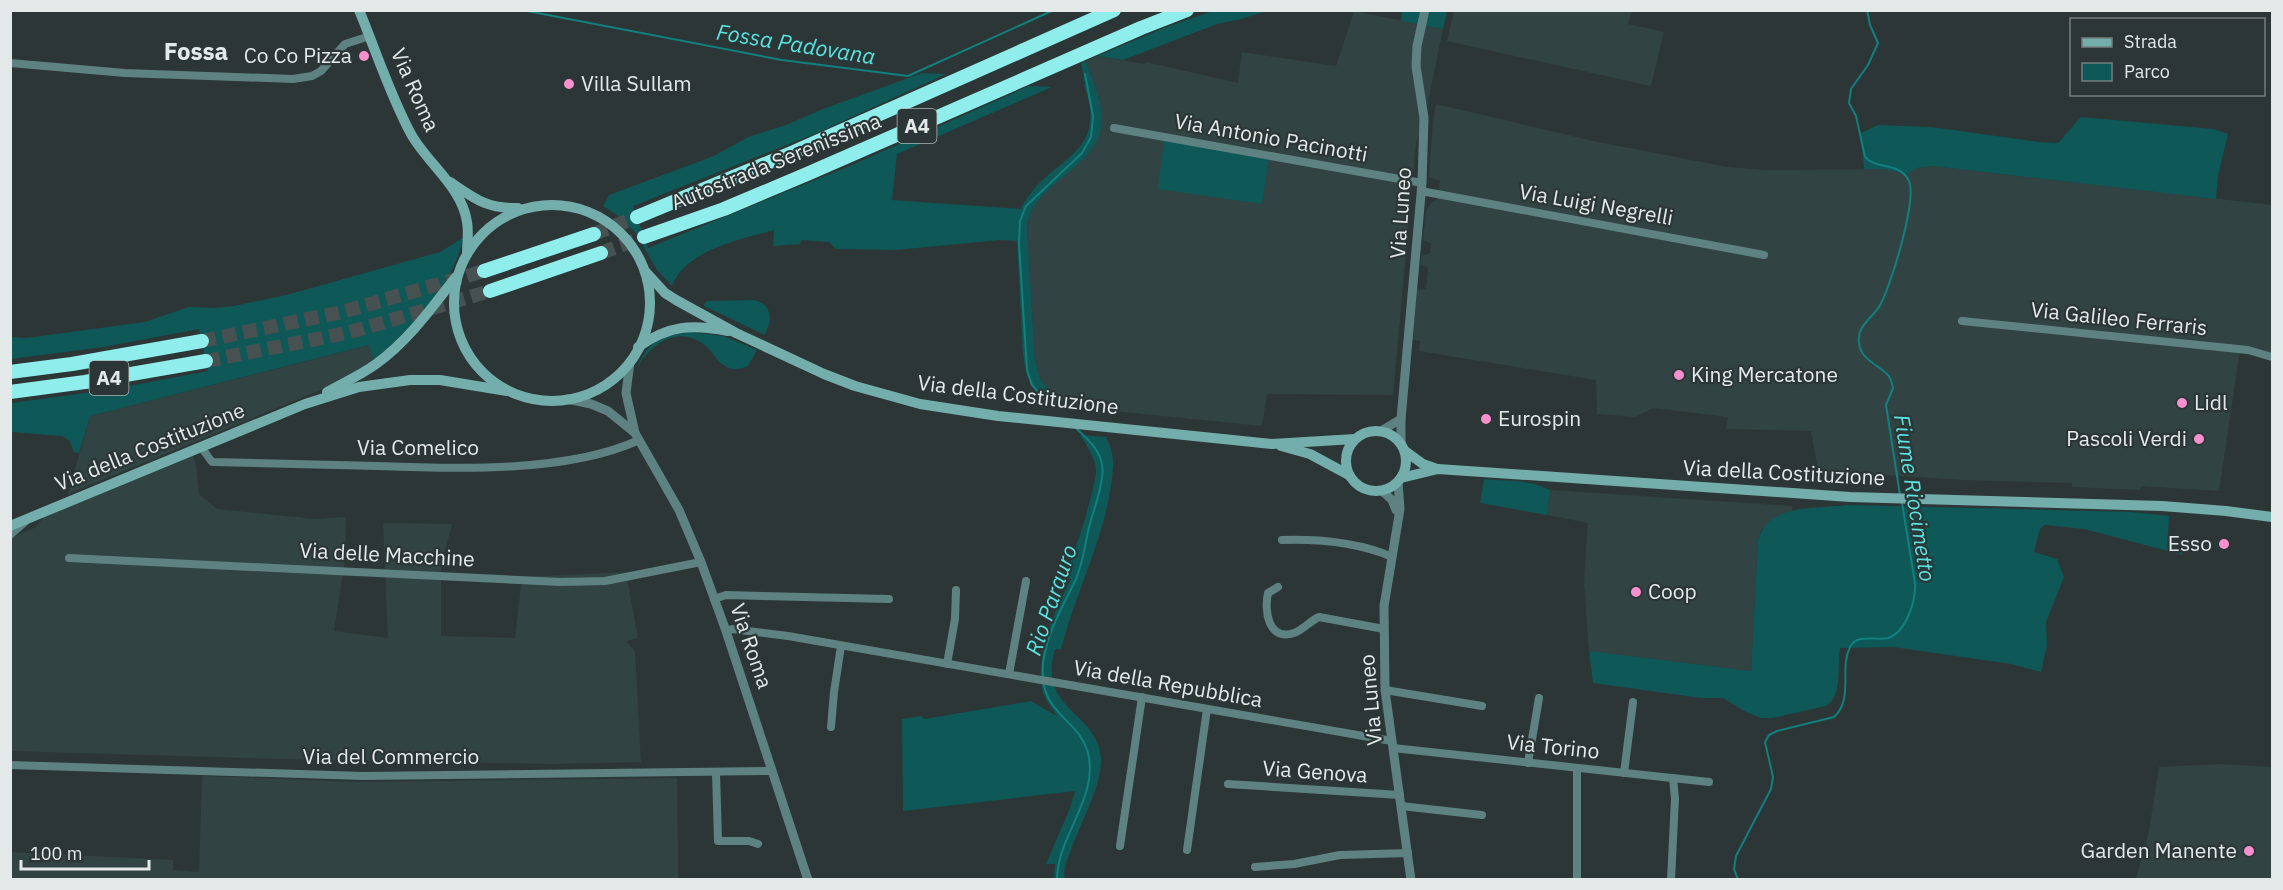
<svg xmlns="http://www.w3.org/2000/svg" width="2283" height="890" viewBox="0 0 2283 890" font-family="'IBM Plex Sans',sans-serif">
	<rect width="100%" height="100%" fill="#2c3636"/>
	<!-- built -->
	<g fill="#324343">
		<polygon points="1354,11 1443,29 1425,117 1416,143 1393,395 1267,394 1262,426 1062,406 1061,401 1041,381 1035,361 1027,226 1029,216 1036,203 1055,182 1086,155 1097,138 1102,122 1099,98 1086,61 1097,56 1144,64 1146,62 1238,83 1242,52 1336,66"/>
		<polygon points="1454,11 1632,11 1628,24 1664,32 1651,86 1447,41"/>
		<polygon points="1436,104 1598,142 1728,167 1766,170 1883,169 1907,174 1917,168 1932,166 2272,205 2272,353 2240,350 2219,491 2141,486 2140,490 2072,487 2072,483 1964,480 1885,475 1879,479 1819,475 1811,431 1726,429 1728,417 1653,408 1635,417 1597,414 1596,380 1419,351 1420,341 1413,340 1417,290 1426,289 1428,268 1420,264 1421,256 1430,253 1431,243 1423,240 1426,211 1431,203 1437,200 1440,181 1429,177 1433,121"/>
		<polygon points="370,345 374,359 352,374 328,387 68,494 90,416"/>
		<polygon points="192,453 196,465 199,494 217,509 316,519 346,517 345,560 334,631 388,638 383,523 452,524 441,566 441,636 515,638 522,577 626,572 638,638 626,641 635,651 641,762 553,764 313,760 11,751 11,538 36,527 47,513"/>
		<polygon points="1550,490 1792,506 1793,511 1778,516 1761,530 1758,540 1751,671 1589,651 1584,581 1588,523 1547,515"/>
		<polygon points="2221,764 2272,767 2272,879 2136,879 2149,831 2159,767"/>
		<polygon points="202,776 358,782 677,778 678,879 11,879 11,852 173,860 173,870 199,872"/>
	</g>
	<!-- green -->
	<g fill="#0e5857">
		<polygon points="1213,11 1267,11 1241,19 1217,24 1123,60 1097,56 1164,28"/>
		<polygon points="1402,11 1447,11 1443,29 1401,21"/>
		<path d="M1086 61C1092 80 1102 98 1102 119 1102 168 1034 180 1027 226L1035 361 1041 381 1061 401 1062 406 1049 404 1045 401 1032 386 1027 375 1023 355 1017 241 1000 240 896 250 836 249 829 242 801 240 800 244 773 246 774 230C741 240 686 249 672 286L657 270 635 232 620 217 603 206 609 195 714 156 748 137 786 125 823 109 922 73 946 74 817 133 633 206 648 248 852 165 1029 86 1052 87 897 154 892 200 1021 209C1046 156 1111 159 1084 85L1085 84 1081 63Z"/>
		<polygon points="2081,117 2213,129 2228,134 2218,175 2216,199 1932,166 1917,168 1907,174 1883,169 1864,169 1861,133 1878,125 1931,127 2039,142 2058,143"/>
		<polygon points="1164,140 1269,159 1262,204 1158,189"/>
		<path d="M464 237C451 287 415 328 374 359L369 345 90 416 79 453 74 452 69 440 62 436 11 432V403L108 390 208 371 199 329 103 347 11 359 10 337 26 338 145 322 189 307 215 308 234 306 290 294 440 252Z"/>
		<path d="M753 300C773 304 772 320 765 335L704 306V304L707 301Z"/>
		<path d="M690 332 723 336 757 350 748 366C740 369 733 371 725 366 717 362 713 352 706 346 678 324 652 343 637 368 650 339 659 337 690 332Z"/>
		<path d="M1080 435 1106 437C1111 447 1114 457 1113 468 1109 530 1076 590 1061 649H1055C1037 710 1097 711 1101 757 1103 785 1079 825 1070 853 1066 862 1063 870 1065 879H1054L1055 864H1046L1070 808 1075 791 903 811 902 719 922 716 924 719 1031 701 1057 716C1052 708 1046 701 1043 692 1034 658 1055 609 1071 579L1063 578C1072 566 1097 483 1096 469 1095 458 1086 444 1080 435Z"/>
		<path d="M1484 479C1510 482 1525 478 1550 490L1547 515 1480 503Z"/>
		<path d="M1847 505 2131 512 2169 516 2168 536 2183 555 2084 529 2045 525 2040 529 2034 552 2057 559 2064 577 2046 622 2047 645 2041 672 2011 664 1893 647 1840 648C1837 666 1843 696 1826 706L1773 718H1761L1746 712 1723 698H1701L1593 683 1589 651 1751 671 1758 540C1768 503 1817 509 1847 505Z"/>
	</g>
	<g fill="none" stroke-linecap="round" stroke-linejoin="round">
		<!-- stream -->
		<g stroke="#11807f" stroke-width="2">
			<polyline points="522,10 782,60 908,76 1054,10"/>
			<path d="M1867 10 1870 25 1878 43 1868 65 1851 89 1849 103 1856 116 1865 157C1877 170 1898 162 1908 179 1919 196 1890 289 1879 307 1871 319 1857 326 1859 342 1860 360 1878 364 1888 375 1891 378 1892 384 1893 388L1886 405 1900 495"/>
			<polyline points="1046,401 1032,385 1027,370 1019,243 1020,221 1026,206 1082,153 1091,137 1093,116 1085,74"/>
			<path d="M1057 880C1057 837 1096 801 1089 758 1082 717 1038 717 1043 664 1046 634 1063 606 1076 579 1083 563 1085 544 1089 527 1093 512 1099 497 1101 483 1103 475 1103 467 1101 460 1097 447 1085 437 1076 428"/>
			<path d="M1738 880 1734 869 1736 856 1771 789 1773 777 1765 742 1769 735 1777 731 1834 717C1854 699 1839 669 1850 647 1857 633 1877 641 1888 638 1907 632 1916 599 1915 583L1902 503"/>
		</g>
		<!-- motorway-tunnel -->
		<g stroke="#475151" stroke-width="14" stroke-dasharray="14 7" stroke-linecap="butt">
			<polyline points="594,234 637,217"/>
			<polyline points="601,253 644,237"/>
			<polyline points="202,341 342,312 484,271"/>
			<polyline points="206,361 347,333 490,291"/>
		</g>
		<!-- minor -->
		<g stroke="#5e8281" stroke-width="8">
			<polyline points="10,63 125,73 293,79 312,76 321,71 345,44 370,36"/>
			<polyline points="1114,128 1422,183"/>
			<polyline points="1421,191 1764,255"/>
			<polyline points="1962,321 2248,350 2272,357"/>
			<path d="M201 447 212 462C267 463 322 465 377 466 455 469 568 473 639 440"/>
			<polyline points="10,535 25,522"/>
			<path d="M1282 540C1319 539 1358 542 1392 557"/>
			<polyline points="69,558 560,582 605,581 701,562"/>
			<path d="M1278 587 1268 593C1264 610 1268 642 1294 633 1303 630 1310 621 1319 617L1384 629"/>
			<polyline points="714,599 726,595 889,599"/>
			<polyline points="726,631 732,629 788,636 1392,741"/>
			<polyline points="947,664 955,619 956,590"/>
			<polyline points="1009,674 1026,581"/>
			<polyline points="1385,690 1482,706"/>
			<polyline points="831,727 834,692 841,646"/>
			<polyline points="1393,748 1709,782"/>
			<polyline points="1528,763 1539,698"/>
			<polyline points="10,765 363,776 772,771"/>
			<polyline points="1577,768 1577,880"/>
			<polyline points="716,772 718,841 749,841 758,844"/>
			<polyline points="1624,773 1633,702"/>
			<polyline points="1228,784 1400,795"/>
			<polyline points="1401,806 1482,815"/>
			<polyline points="1120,846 1142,697"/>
			<polyline points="1187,850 1207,709"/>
			<polyline points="1255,867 1294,864 1340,855 1408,853"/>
			<polyline points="1671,880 1675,799 1673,778"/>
		</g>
		<!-- tertiary -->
		<g stroke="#5e8281" stroke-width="9">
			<polyline points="630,362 626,393 635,433"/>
			<polyline points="567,399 591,404 608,411 635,433 679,510 701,562 726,631 808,880"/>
			<polyline points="1381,431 1401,419"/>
			<polyline points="1401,444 1401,419 1422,183 1424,118 1416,66 1417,46 1425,10"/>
			<polyline points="1398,482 1400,509 1384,606 1385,690 1411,880"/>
			<polyline points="1382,491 1392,500 1396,510"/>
		</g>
		<!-- secondary -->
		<g stroke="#73aeac" stroke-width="10">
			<path d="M359 10C376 51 390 95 411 134 427 163 462 187 467 222 469 233 467 244 467 254"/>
			<path d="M450 182C475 199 487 209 518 208"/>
			<circle cx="552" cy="303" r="98"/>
			<polyline points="645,271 665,293 676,300 736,333 824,374 855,386 920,404 998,416 1272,444 1355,439"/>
			<path d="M638 347C669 325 692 324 728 331"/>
			<path d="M327 392C343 383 361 375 376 364 408 341 431 309 455 278"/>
			<circle cx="1376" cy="461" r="30"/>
			<polyline points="1281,446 1310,454 1349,475"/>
			<polyline points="1405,451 1423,464 1437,469"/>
			<polyline points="1401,478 1438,469 1850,497 2162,506 2226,511 2272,517"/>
			<polyline points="10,526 305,404 359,387 410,380 440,380 507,391"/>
		</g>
		<!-- motorway -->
		<g stroke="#8feeeb" stroke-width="14">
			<polyline points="637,217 794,152 1114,10"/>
			<polyline points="644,237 724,209 807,174 1141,28 1187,10"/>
			<polyline points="484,271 594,234"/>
			<polyline points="490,291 601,253"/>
			<polyline points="10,372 72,364 202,341"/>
			<polyline points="10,392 85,382 206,361"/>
		</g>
	</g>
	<!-- markers -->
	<g fill="#f690cf" stroke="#2c3636" stroke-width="2">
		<circle cx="364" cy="56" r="6"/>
		<circle cx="569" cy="84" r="6"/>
		<circle cx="1679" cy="375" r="6"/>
		<circle cx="2182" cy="403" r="6"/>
		<circle cx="1486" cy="419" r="6"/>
		<circle cx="2199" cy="439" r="6"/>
		<circle cx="2224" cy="544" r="6"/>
		<circle cx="1636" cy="592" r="6"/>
		<circle cx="2249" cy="851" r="6"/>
	</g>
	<g text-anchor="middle" stroke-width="4.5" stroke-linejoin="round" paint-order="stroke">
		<!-- shield labels -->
		<g fill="#2c3636" stroke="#acb3b3" stroke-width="1.5">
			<rect x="897.5" y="109" width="39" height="34" rx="4.5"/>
			<rect x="89.5" y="361" width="39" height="34" rx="4.5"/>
		</g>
		<g font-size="20" font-weight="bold" fill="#e3e9e9">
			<text x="917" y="133">A4</text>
			<text x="109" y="385">A4</text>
		</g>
		<!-- poi labels -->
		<g font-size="21" fill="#e3e9e9" stroke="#2c3636" text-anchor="start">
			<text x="352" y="63" text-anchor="end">Co Co Pizza</text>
			<text x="581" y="91">Villa Sullam</text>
			<text x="1691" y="382">King Mercatone</text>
			<text x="2194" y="410">Lidl</text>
			<text x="1498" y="426">Eurospin</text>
			<text x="2187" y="446" text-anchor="end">Pascoli Verdi</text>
			<text x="2212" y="551" text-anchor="end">Esso</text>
			<text x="1648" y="599">Coop</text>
			<text x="2237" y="858" text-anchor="end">Garden Manente</text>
		</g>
		<!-- street labels -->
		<g font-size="21" fill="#e3e9e9" stroke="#2c3636">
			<text transform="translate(415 90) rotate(66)" y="7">Via Roma</text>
			<text transform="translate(1271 138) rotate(10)" y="7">Via Antonio Pacinotti</text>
			<text transform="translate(776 162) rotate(-22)" y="7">Autostrada Serenissima</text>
			<text transform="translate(1596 205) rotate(10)" y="7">Via Luigi Negrelli</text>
			<text transform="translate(1401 213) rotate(-86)" y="7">Via Luneo</text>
			<text transform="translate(2119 319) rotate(6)" y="7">Via Galileo Ferraris</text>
			<text transform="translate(1018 395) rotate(7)" y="7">Via della Costituzione</text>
			<text transform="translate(150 447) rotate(-22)" y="7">Via della Costituzione</text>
			<text x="418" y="455">Via Comelico</text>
			<text transform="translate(1784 473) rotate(3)" y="7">Via della Costituzione</text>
			<text transform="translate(387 555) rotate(3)" y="7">Via delle Macchine</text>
			<text transform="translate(751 646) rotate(71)" y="7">Via Roma</text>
			<text transform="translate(1168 684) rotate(10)" y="7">Via della Repubblica</text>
			<text transform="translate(1371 700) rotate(-95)" y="7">Via Luneo</text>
			<text transform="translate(1553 747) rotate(6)" y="7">Via Torino</text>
			<text x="391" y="764">Via del Commercio</text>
			<text transform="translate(1315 772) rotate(4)" y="7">Via Genova</text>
		</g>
		<!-- water labels -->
		<g font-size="22" font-style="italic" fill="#57e4e1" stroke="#2c3636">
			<text transform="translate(796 44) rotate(9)" y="8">Fossa Padovana</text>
			<text transform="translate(1915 498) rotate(81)" y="8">Fiume Riocimetto</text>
			<text transform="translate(1051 600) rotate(-71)" y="8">Rio Parauro</text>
		</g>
		<!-- quarter labels -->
		<g font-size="24" font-weight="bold" fill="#e3e9e9" stroke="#2c3636">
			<text x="196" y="60">Fossa</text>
		</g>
	</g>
	<!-- border -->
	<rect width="2283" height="890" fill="none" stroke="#e3e9e9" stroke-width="24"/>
	<!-- legend -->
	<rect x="2070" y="18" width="195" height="78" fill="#2c3636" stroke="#757e7e" stroke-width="1.5"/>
	<rect x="2082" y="38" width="30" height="9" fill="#73aeac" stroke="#757e7e" stroke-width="1.5"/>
	<text x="2124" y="48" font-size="18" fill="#e3e9e9">Strada</text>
	<rect x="2082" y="63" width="30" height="18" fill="#0e5857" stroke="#757e7e" stroke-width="1.5"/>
	<text x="2124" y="78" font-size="18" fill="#e3e9e9">Parco</text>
	<!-- scale -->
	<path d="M21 860v9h128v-9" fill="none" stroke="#e3e9e9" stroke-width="3"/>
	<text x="30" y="860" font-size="18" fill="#e3e9e9" stroke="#2c3636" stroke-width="4.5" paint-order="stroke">100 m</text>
</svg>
